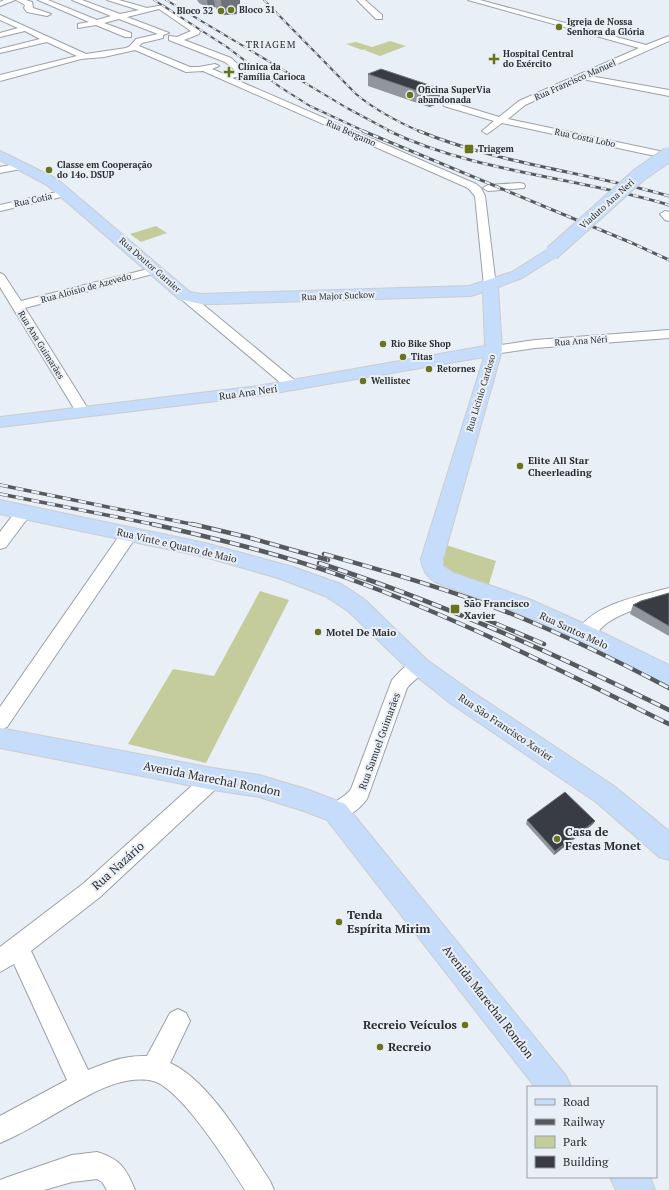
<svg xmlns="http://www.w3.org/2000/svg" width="669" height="1190" viewBox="0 0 669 1190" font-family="'PT Serif',serif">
	<rect width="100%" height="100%" fill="#e9eff6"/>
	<!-- green -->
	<g fill="#c4cc9b">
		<polygon points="390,41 406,46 380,56 364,50 370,48 362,50 346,44 356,42 372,47"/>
		<polygon points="156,226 167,233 141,242 130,234"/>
		<polygon points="446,545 496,561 488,587 441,569"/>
		<polygon points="260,591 289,600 206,763 128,744 173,669 214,676"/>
	</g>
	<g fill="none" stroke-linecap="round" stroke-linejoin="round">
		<defs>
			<g id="minor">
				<polygon points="4,0 15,0 0,6 0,2"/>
				<polygon points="16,0 26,0 32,2 33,8 51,14 47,16 27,12 24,8 25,5"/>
				<path d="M38 0H48L97 20 111 16 72 0H82L120 14 139 10 107 0H119L147 8 163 5 200 31 199 34 184 40 231 58 245 71 243 75 232 78 476 184 481 188 485 196 496 286 494 289H486L484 286 475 196 468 188 203 71 186 72 135 50 104 57 81 59 0 81V75L77 56 47 42 0 53V49L40 39 25 31 0 37V33L18 28 0 20V15L86 54 126 48 130 46 136 39 158 34 119 19 104 23 131 33V37H125L96 25 78 28V24L89 22ZM159 9 191 31 177 37 169 36V40L225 62 236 71 224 74 212 69 219 66 215 64 199 67H190L139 46 142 43 163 38V35L169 33 127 17Z"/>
				<polygon points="357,0 365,0 382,15 382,19 376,19"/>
				<polygon points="468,0 480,0 646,45 669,36 669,41 590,76 669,90 669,96 582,79 525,105 508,119 669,153 669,159 502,123 487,134 482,131 494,121 444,106 443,104 447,101 499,117 519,101 639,48"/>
				<polygon points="22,163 26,164 27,166 26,168 0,173 0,167"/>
				<polygon points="520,183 524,184 525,186 524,188 488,191 483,188 488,185"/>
				<polygon points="66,190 70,191 71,193 70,195 0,211 0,205"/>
				<polygon points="665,211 669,212 669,221 665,220 660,214"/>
				<polygon points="156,267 160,268 162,270 160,272 25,308 90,412 88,415 83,416 78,415 0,287 0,273 4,275 21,301"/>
				<polygon points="185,292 189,293 298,383 300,386 298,389 288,389 181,299 179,296 181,293"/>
				<polygon points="669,330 669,338 535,348 494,354 489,353 488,350 489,347 494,346 535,340"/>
				<polygon points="25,506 31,507 33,511 6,547 0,549 0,532 19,507"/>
				<polygon points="130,528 136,529 138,533 136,537 7,727 0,730 0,707 124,529"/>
				<path d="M669 588V600C648 606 626 610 607 623 598 630 592 642 579 638L576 633C592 604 640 596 669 588Z"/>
				<path d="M419 659 425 661 428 666C423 675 413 680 407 688L367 799C359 810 343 823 329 818L326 812C331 801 344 799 351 789L392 680C400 671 407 663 419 659Z"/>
				<path d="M213 771 220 773 223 779 220 785 100 897 31 951 88 1070C109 1062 124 1055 147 1056L170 1013 178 1009 186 1013 190 1021 170 1063C209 1080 246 1145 270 1181L274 1190H245C229 1165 181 1088 153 1081 132 1076 108 1085 89 1095 59 1110 31 1130 0 1143V1116L67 1080 14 964 0 972V947L84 883 206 773Z"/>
				<path d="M97 1152C120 1159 126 1168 135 1190H107L102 1182 97 1179 72 1182 44 1190H0V1180L8 1177 72 1155Z"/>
			</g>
			<g id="major">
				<path d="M0 151 57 179 190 292 201 294 469 286 512 272 547 250 552 249 557 250 559 253 557 256 522 278 498 287 502 350 443 559V566L454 573 529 599 587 625 669 665V685L661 683 571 637 513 611 435 582C427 577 422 569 421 559L484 357 258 396 0 427V417L258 386 485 346 483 292 471 296 216 304H201L179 299 47 185 0 160Z"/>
				<polygon points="0,500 205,543 293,567 341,584 364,599 427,660 468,689 614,786 669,831 669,860 659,857 596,802 450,703 411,672 348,611 325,596 278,578 205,557 0,514"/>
				<polygon points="0,728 213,768 259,775 309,790 345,804 566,1076 571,1087 535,1087 327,820 304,811 259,797 213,790 0,748"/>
				<polygon points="610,1177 650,1177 655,1190 616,1190"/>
			</g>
		</defs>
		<!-- minor casing -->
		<use href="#minor" stroke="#9ca1a8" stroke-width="2"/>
		<!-- major casing -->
		<use href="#major" stroke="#cccccd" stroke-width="2"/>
		<!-- minor -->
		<use href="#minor" fill="#fff" fill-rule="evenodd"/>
		<!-- major -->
		<use href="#major" fill="#c5dcfa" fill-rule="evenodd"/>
		<defs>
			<g id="rail-far3">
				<polyline points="154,0 227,47 280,87 310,106 366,132"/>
				<polyline points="166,0 347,108 392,132"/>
				<path d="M264 0 356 94C375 110 398 122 421 132"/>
			</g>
			<g id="rail-far2">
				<polyline points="363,131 632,243 669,260"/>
				<path d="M389 131C477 173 577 177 669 205"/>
				<path d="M419 131C499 164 586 172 669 196"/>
			</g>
			<g id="rail-far1">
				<polyline points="0,485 196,525"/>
				<polyline points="0,494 157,525"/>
			</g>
			<g id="rail">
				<path d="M152 524C218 539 284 555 347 578 458 618 564 672 669 724"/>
				<polyline points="192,524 247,537 328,560"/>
				<path d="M324 554C387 572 451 590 512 614 566 636 618 661 669 688"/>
				<path d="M319 563C440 602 555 654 669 710"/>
				<polyline points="478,616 544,644"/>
			</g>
		</defs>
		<!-- rail-far3 casing -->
		<use href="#rail-far3" stroke="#575a5d" stroke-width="2"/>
		<!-- rail-far2 casing -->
		<use href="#rail-far2" stroke="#575a5d" stroke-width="3"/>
		<!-- rail-far1 casing -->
		<use href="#rail-far1" stroke="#575a5d" stroke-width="3.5"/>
		<!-- rail casing -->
		<use href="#rail" stroke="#575a5d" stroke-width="4.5"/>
		<!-- rail-far3 -->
		<use href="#rail-far3" stroke="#e9eff6" stroke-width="1.5" stroke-dasharray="4.5" stroke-linecap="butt"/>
		<!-- rail-far2 -->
		<use href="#rail-far2" stroke="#e9eff6" stroke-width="2" stroke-dasharray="5.5" stroke-linecap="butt"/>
		<!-- rail-far1 -->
		<use href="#rail-far1" stroke="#e9eff6" stroke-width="2.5" stroke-dasharray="8" stroke-linecap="butt"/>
		<!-- rail -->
		<use href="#rail" stroke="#e9eff6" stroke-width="3" stroke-dasharray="10" stroke-linecap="butt"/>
		<defs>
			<polyline id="major-bridge" points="552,253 639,175 669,154"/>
		</defs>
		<!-- major-bridge casing -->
		<use href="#major-bridge" stroke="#cccccd" stroke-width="16" stroke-linecap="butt"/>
		<!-- major-bridge -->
		<use href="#major-bridge" stroke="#c5dcfa" stroke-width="14"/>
	</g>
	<!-- wall -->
	<g fill="#91969c">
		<polygon points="197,0 240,0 240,6 237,6 237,14 222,15 215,7 208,8 199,3"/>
		<polygon points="368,74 444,90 443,102 429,107 368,86"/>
		<polygon points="669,593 669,636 630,614 633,605"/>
		<polygon points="527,820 595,821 593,824 554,855 526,824"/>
	</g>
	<!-- shaded-wall -->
	<g fill="#6e7279">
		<polygon points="207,0 214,0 215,7 208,8"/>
		<polygon points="221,0 240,0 240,6 237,6 237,14 222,15"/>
		<polygon points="444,90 443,102 429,107 430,95"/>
		<polygon points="595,821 593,824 554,855 555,851"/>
	</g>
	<!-- building -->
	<g fill="#393d43" stroke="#6e7279">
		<polygon points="381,69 444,90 430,95 368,74"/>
		<polygon points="669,593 669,626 633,605 641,601"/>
		<polygon points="565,792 595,821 555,851 527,820"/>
	</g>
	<!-- markers -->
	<g fill="#69731c" stroke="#e9eff6" stroke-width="1.5">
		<circle cx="231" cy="10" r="4"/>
		<circle cx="221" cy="11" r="4"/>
		<circle cx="559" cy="27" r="4"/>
		<path d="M492 53h4v4h4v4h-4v4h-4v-4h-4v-4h4z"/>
		<path d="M227 66h4v4h4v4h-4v4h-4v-4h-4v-4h4z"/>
		<circle cx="410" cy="95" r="4"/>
		<rect x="464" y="144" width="10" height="10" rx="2"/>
		<circle cx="49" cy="170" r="4"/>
		<circle cx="383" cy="344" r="4"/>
		<circle cx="403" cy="357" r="4"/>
		<circle cx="429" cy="369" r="4"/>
		<circle cx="363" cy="381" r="4"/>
		<circle cx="520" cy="466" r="4"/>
		<rect x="450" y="604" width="10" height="10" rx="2"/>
		<circle cx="318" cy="632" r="4"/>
		<circle cx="557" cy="839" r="4"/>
		<circle cx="339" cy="922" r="4"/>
		<circle cx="465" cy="1025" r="4"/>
		<circle cx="380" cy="1047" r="4"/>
	</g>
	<g text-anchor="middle" stroke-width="4" stroke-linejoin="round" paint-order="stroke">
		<!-- far-poi labels -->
		<g font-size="9" font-weight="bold" fill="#2a2c2e" stroke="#e9eff6" text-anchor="start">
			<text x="239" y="13">Bloco 31</text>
			<text x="213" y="14" text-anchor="end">Bloco 32</text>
			<text x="567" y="25">Igreja de Nossa<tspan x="567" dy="10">Senhora da Glória</tspan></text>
			<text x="503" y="57">Hospital Central<tspan x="503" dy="10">do Exército</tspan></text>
			<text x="238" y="70">Clínica da<tspan x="238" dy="10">Família Carioca</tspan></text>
			<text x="418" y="93">Oficina SuperVia<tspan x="418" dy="10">abandonada</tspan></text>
			<text x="478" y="152">Triagem</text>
			<text x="57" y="168">Classe em Cooperação<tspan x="57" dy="10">do 14o. DSUP</tspan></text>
			<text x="391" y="347">Rio Bike Shop</text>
			<text x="411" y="360">Titas</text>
			<text x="437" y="372">Retornes</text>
			<text x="371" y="384">Wellistec</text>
		</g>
		<!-- far-street labels -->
		<g font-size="9" fill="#2a2c2e" stroke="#e9eff6">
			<text transform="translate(575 80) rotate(-24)" y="3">Rua Francisco Manuel</text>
			<text transform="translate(351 133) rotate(24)" y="3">Rua Bérgamo</text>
			<text transform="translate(585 138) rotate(12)" y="3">Rua Costa Lobo</text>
			<text transform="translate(33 200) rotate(-12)" y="3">Rua Cotia</text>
			<text transform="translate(607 204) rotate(-42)" y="3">Viaduto Ana Neri</text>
			<text transform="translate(150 265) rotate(41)" y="3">Rua Doutor Garnier</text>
			<text transform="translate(86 288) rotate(-15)" y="3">Rua Aloísio de Azevedo</text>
			<text transform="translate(338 296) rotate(-2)" y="3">Rua Major Suckow</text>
			<text transform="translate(581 341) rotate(-4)" y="3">Rua Ana Néri</text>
			<text transform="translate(41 345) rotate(58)" y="3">Rua Ana Guimarães</text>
			<text transform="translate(481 393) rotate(-73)" y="3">Rua Licínio Cardoso</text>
		</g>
		<!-- far-quarter labels -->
		<g font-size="10" letter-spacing="1" fill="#2a2c2e" stroke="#e9eff6">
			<text x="271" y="48">TRIAGEM</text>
		</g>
		<!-- street labels -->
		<g font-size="10" fill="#2a2c2e" stroke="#e9eff6">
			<text transform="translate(248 392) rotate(-8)" y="4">Rua Ana Neri</text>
			<text transform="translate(177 545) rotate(13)" y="4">Rua Vinte e Quatro de Maio</text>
			<text transform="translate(574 630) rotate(25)" y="4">Rua Santos Melo</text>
			<text transform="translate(506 727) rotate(34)" y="4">Rua São Francisco Xavier</text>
			<text transform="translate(379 741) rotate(-70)" y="4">Rua Samuel Guimarães</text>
		</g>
		<!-- poi labels -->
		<g font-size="10" font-weight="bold" fill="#2a2c2e" stroke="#e9eff6" text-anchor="start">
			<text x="528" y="464">Elite All Star<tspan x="528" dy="12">Cheerleading</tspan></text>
			<text x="464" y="607">São Francisco<tspan x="464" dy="12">Xavier</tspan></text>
			<text x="326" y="636">Motel De Maio</text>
		</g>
		<!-- near-street labels -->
		<g font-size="12" fill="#2a2c2e" stroke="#e9eff6">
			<text transform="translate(212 779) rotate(11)" y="4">Avenida Marechal Rondon</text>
			<text transform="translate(118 866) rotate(-42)" y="4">Rua Nazário</text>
			<text transform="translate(488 1002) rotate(52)" y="4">Avenida Marechal Rondon</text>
		</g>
		<!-- near-poi labels -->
		<g font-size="12" font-weight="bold" fill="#2a2c2e" stroke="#e9eff6" text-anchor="start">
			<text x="565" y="836">Casa de<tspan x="565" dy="14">Festas Monet</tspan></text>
			<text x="347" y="919">Tenda<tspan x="347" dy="14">Espírita Mirim</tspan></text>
			<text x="457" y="1029" text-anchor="end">Recreio Veículos</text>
			<text x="388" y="1051">Recreio</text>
		</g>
	</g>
	<!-- legend -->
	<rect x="527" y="1086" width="130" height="92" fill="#e9eff6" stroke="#9da1a6"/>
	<rect x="535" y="1099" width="20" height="6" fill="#c5dcfa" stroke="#9da1a6"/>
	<text x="563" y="1106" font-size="12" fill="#2a2c2e">Road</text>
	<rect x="535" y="1119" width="20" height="6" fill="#575a5d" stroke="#9da1a6"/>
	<text x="563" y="1126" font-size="12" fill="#2a2c2e">Railway</text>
	<rect x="535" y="1136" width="20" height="12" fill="#c4cc9b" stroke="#9da1a6"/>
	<text x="563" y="1146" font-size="12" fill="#2a2c2e">Park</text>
	<rect x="535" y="1156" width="20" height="12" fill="#393d43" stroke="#9da1a6"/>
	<text x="563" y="1166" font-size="12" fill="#2a2c2e">Building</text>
</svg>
